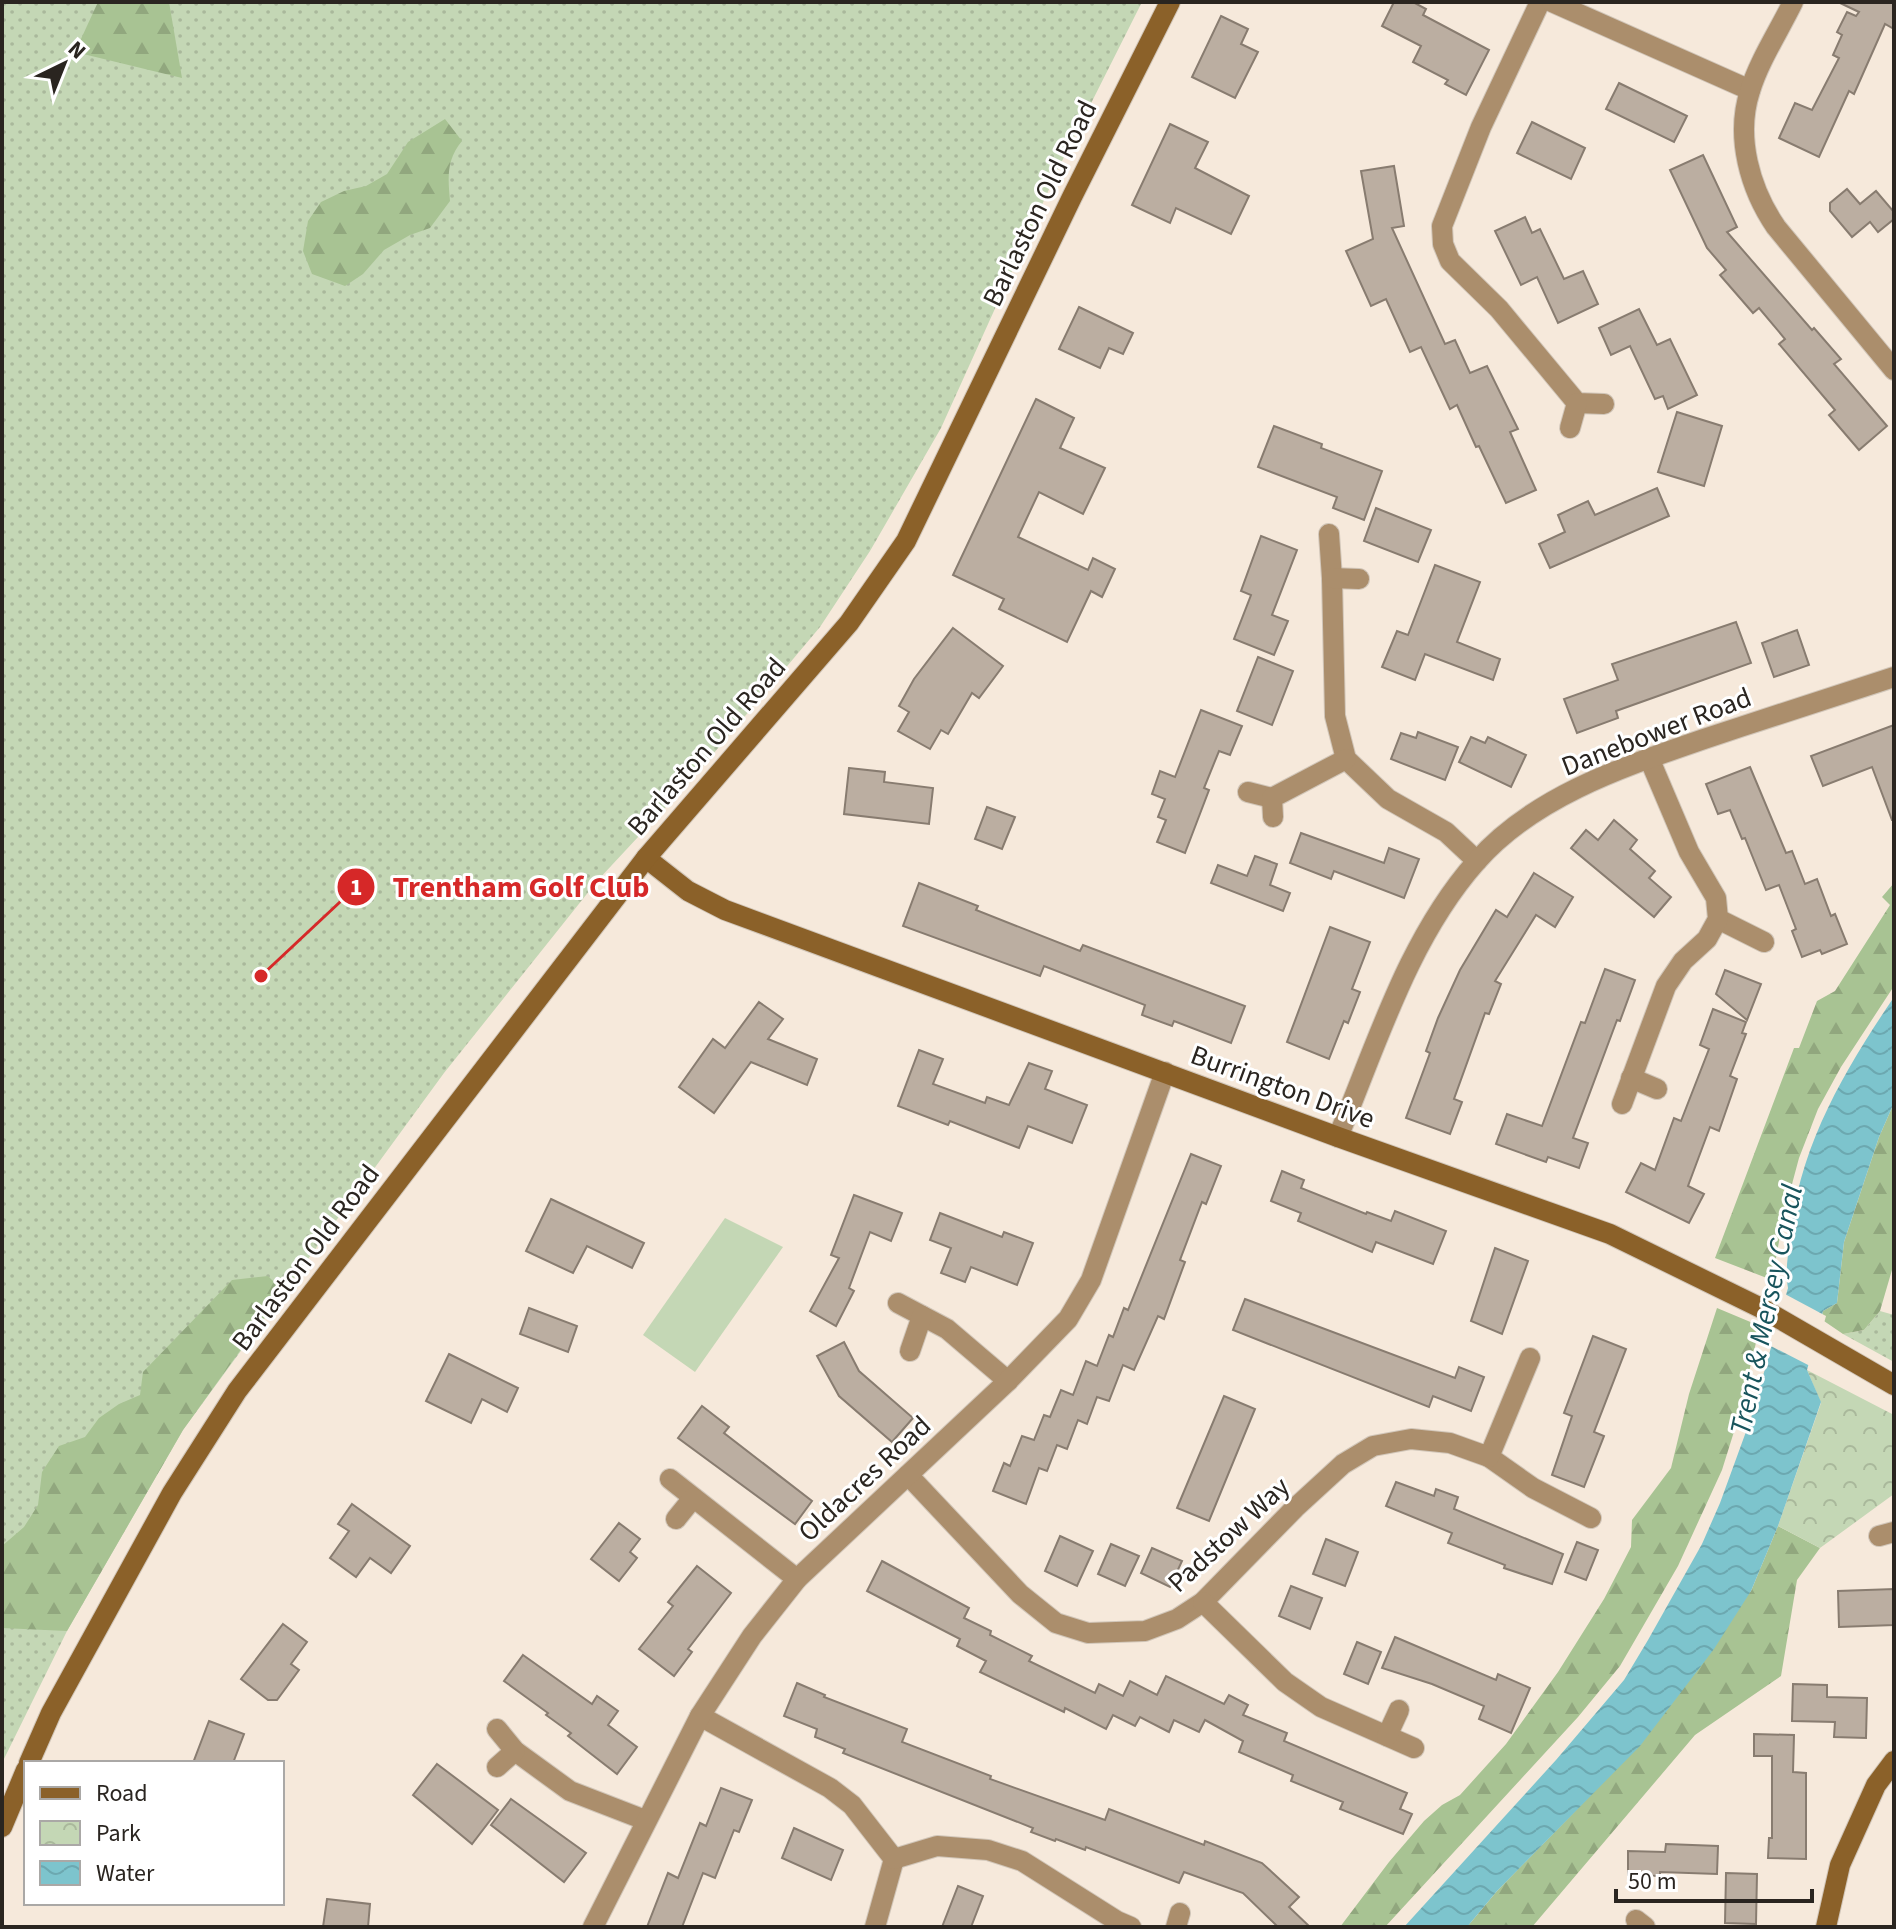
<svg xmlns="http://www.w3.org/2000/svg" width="1896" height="1929" viewBox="0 0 1896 1929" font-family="'Source Sans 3',sans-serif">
	<defs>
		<pattern id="grass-dots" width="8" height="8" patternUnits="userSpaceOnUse" patternTransform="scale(2)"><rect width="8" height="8" fill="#c4d7b5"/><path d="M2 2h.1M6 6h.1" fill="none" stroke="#a9b89b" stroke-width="1.8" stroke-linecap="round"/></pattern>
		<pattern id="forest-firs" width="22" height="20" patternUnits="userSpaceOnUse" patternTransform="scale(2)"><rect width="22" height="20" fill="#a8c393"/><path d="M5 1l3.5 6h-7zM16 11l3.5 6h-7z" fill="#91a77e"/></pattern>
		<pattern id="park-crowns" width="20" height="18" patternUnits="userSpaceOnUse" patternTransform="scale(2)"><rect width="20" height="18" fill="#c4d7b5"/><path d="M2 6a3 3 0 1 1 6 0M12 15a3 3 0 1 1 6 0" fill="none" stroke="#a9b89b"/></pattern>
		<pattern id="water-waves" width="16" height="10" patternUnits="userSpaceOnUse" patternTransform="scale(2)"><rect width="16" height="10" fill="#7dc4cd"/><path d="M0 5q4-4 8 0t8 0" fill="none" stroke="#6ca8b0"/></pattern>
	</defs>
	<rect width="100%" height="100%" fill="#f6e9db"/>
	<!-- grass -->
	<g fill="url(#grass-dots)">
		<polygon points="2,2 1142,2 1060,165 941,428 870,551 820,627 692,779 598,880 444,1073 183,1430 67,1631 2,1763"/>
		<polygon points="1880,1311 1894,1315 1894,1362 1843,1334 1864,1330"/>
	</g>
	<!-- forest -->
	<g fill="url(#forest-firs)">
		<polygon points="98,2 169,2 182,78 75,52"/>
		<path d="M445 119 462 141C446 160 448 178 450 201L430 228 410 235 384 250 363 274 345 286 312 274 303 251 308 221 321 202 344 191 366 186 387 174 408 142Z"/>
		<polygon points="1894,883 1894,986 1841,1067 1818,1109 1799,1158 1784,1214 1772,1280 1715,1258 1794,1048 1799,1048 1817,1001 1835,991 1890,905 1882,897"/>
		<polygon points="1894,1103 1894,1263 1880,1311 1864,1330 1843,1334 1821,1319 1823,1311 1837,1303 1844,1242 1879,1137"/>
		<polygon points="268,1276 283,1291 183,1430 67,1631 2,1628 2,1546 24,1527 38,1505 42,1472 59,1446 85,1437 99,1418 119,1404 140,1395 143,1372 232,1280"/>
		<polygon points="1717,1308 1760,1326 1737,1422 1722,1470 1678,1566 1620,1666 1578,1717 1385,1927 1340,1927 1389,1862 1424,1821 1442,1805 1460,1795 1506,1744 1558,1672 1604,1599 1631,1547 1632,1520 1671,1468 1689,1394"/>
		<polygon points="1778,1526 1820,1548 1797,1580 1781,1676 1695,1735 1532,1927 1467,1927 1497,1891 1587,1799 1751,1591"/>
	</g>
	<!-- park -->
	<polygon fill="url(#park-crowns)" points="1807,1370 1894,1415 1894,1494 1820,1548 1778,1526 1821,1403"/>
	<!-- pitch -->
	<polygon fill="#c4d7b5" points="725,1218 783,1247 695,1372 643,1335"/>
	<!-- water -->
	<path fill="url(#water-waves)" d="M1894 997V1103L1879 1137 1844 1242 1837 1303 1823 1311 1807 1370 1821 1402 1778 1526 1751 1591 1714 1649 1640 1746 1497 1891 1467 1927H1404L1556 1760 1624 1680 1648 1640 1702 1544 1720 1503 1751 1418 1788 1288C1785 1271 1788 1255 1790 1239 1798 1148 1844 1071 1894 997Z"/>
	<!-- pier -->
	<polygon fill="#f6e9db" points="1783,1293 1826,1316 1812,1367 1767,1344"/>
	<!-- building -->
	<g fill="#bbaea1" stroke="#887c70" stroke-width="2">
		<polygon points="1394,2 1413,2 1426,9 1423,15 1489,50 1466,95 1445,84 1448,80 1413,62 1421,46 1382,26"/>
		<polygon points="1838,2 1894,2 1894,29 1885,24 1854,94 1849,91 1819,157 1779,138 1795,103 1812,110 1839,58 1833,55 1842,35 1837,32 1847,12 1856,16 1859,12"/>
		<polygon points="1221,16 1248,29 1241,44 1258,52 1235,98 1192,77"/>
		<polygon points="1619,83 1687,116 1674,142 1606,109"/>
		<polygon points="1532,122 1585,148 1571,179 1517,153"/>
		<polygon points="1170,124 1208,142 1195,168 1249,196 1231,234 1176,208 1170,223 1132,205"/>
		<polygon points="1703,155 1737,227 1727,232 1812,330 1814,328 1841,359 1834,364 1887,426 1859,450 1829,415 1835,410 1779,344 1785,339 1759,308 1753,313 1720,275 1726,270 1707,248 1670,170"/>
		<polygon points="1394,166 1404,226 1392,228 1445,344 1455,340 1470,373 1487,366 1518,429 1510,432 1536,490 1506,503 1479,446 1476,447 1457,405 1450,409 1421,347 1410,352 1386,299 1371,306 1346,251 1373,239 1361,171"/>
		<polygon points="1847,189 1860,204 1876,191 1894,212 1894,219 1878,232 1870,222 1852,237 1830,211 1830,203"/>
		<polygon points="1525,217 1532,233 1540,229 1564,279 1583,271 1598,304 1558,323 1537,277 1521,285 1495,231"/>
		<polygon points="1079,307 1133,333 1123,354 1109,348 1100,368 1059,349"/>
		<polygon points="1639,309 1657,345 1670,339 1697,395 1668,409 1663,396 1655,399 1630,346 1611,355 1599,328"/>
		<polygon points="1036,399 1074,418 1060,448 1105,468 1083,514 1039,492 1018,537 1088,570 1093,558 1115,569 1102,597 1091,591 1067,642 999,609 1004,599 953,575"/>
		<polygon points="1677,412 1722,426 1704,486 1658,472"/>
		<polygon points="1274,426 1322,444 1321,448 1382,471 1364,520 1333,508 1337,497 1258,467"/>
		<polygon points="1657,488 1669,516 1550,568 1539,544 1565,532 1558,515 1588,501 1595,515"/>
		<polygon points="1376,508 1431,530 1418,562 1364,541"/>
		<polygon points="1261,536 1297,550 1272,615 1288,621 1274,655 1234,639 1251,595 1241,591"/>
		<polygon points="1435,565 1480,582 1457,642 1500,659 1493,680 1425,654 1415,680 1382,667 1397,631 1408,635"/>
		<polygon points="1736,622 1751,663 1616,711 1618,718 1577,733 1564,699 1618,680 1612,664"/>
		<polygon points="953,628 1003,666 979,698 972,693 948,734 941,730 930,749 898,731 909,712 899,706 914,679"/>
		<polygon points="1797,630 1809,665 1774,677 1762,643"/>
		<polygon points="1258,657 1293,671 1272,725 1237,711"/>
		<polygon points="1201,710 1242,726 1230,755 1219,751 1204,788 1209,790 1185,853 1157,842 1166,820 1158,817 1165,799 1152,794 1160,771 1175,777"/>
		<polygon points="1894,725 1894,820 1892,820 1872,767 1823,786 1811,756"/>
		<polygon points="1418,732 1458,747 1445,780 1391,759 1401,733 1416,738"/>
		<polygon points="1471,737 1485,743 1488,737 1526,755 1511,787 1459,762"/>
		<polygon points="1750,767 1786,853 1792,851 1805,884 1817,879 1831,916 1835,914 1847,944 1822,954 1820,950 1802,957 1792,931 1796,929 1779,885 1766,890 1745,838 1742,839 1730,810 1718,814 1706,784"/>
		<polygon points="849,768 885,772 884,782 933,788 929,824 844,814"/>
		<polygon points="987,807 1015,817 1002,849 975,839"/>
		<polygon points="1614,820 1637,840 1630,849 1655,871 1649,878 1671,897 1654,917 1571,848 1586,830 1598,840"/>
		<polygon points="1301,833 1384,863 1389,848 1419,859 1404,898 1334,871 1331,879 1290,863"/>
		<polygon points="1255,856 1277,864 1270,885 1290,893 1283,911 1211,883 1218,865 1247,876"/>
		<polygon points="1534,873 1573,897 1555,927 1536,915 1495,981 1501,984 1489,1014 1485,1013 1454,1099 1462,1102 1450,1134 1406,1118 1430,1053 1426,1051 1438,1018 1460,970 1496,910 1507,917"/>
		<polygon points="919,883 978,906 976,910 1080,951 1083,945 1245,1006 1231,1043 1174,1021 1172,1026 1142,1015 1145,1005 1044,966 1040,976 903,926"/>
		<polygon points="1330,927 1370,942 1352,989 1360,992 1348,1023 1344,1021 1329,1059 1287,1042"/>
		<polygon points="1605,969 1635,980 1620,1021 1617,1020 1573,1138 1588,1143 1579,1168 1548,1157 1546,1162 1496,1144 1507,1114 1542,1126 1581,1022 1585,1023"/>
		<polygon points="1725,970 1761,984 1747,1020 1716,994"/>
		<polygon points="759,1002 783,1019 768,1039 817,1059 807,1085 751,1062 714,1113 679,1087 713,1039 725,1048"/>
		<polygon points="1713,1009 1746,1022 1742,1033 1746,1034 1730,1076 1737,1079 1719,1131 1710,1127 1688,1186 1704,1194 1689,1223 1626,1192 1641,1163 1655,1170 1674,1118 1681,1121 1709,1049 1700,1045"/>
		<polygon points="919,1050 943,1059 933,1084 985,1103 987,1097 1009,1105 1029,1063 1052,1071 1045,1089 1087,1105 1072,1143 1028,1126 1019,1148 950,1121 948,1125 898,1106"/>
		<polygon points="1191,1154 1221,1166 1206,1204 1202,1202 1180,1260 1185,1262 1164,1319 1158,1316 1134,1370 1123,1365 1109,1401 1097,1397 1087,1424 1078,1420 1067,1449 1057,1445 1047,1471 1039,1468 1026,1504 993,1491 1004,1463 1010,1466 1022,1436 1034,1440 1044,1415 1050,1417 1061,1390 1073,1395 1086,1361 1097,1366 1109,1335 1113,1337 1124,1308 1128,1310"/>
		<polygon points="1282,1171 1304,1180 1301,1188 1366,1214 1367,1212 1391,1221 1395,1211 1446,1231 1433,1264 1376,1242 1372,1252 1298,1221 1301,1213 1271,1201"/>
		<polygon points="854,1195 902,1213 891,1241 870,1232 849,1288 854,1291 836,1326 810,1311 839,1258 831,1255"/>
		<polygon points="551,1199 644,1243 632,1268 587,1246 573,1273 526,1251"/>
		<polygon points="940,1213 1002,1237 1004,1232 1033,1243 1017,1285 971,1267 965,1282 941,1273 951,1248 930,1240"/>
		<polygon points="1495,1248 1528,1261 1502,1334 1471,1321"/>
		<polygon points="1245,1299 1455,1378 1459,1367 1484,1377 1471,1411 1433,1396 1429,1407 1233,1330"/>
		<polygon points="529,1308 577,1326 568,1352 520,1334"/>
		<polygon points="1593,1336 1626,1349 1594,1432 1604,1436 1584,1487 1552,1475 1572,1416 1564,1413"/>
		<polygon points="844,1342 859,1371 913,1418 892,1442 839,1396 817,1356"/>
		<polygon points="449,1354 518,1388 507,1412 482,1399 471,1423 426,1401"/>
		<polygon points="1224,1396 1255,1409 1209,1521 1177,1508"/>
		<polygon points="702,1406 729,1427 724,1433 812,1501 795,1524 678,1438"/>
		<polygon points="1396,1482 1434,1496 1436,1489 1458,1497 1454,1509 1563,1554 1552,1584 1504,1568 1505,1565 1448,1543 1452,1533 1386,1506"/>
		<polygon points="352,1504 410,1546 391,1573 370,1558 356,1577 330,1558 349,1531 338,1524"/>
		<polygon points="619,1523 640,1539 630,1552 637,1558 619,1581 591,1559"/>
		<polygon points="1060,1536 1093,1551 1077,1586 1045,1571"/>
		<polygon points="1326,1539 1358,1552 1345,1586 1313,1574"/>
		<polygon points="1577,1542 1598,1550 1586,1580 1565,1572"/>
		<polygon points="1111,1544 1139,1556 1125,1586 1098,1574"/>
		<polygon points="1152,1548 1182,1561 1170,1587 1141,1573"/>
		<polygon points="882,1561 969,1608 964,1618 991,1631 990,1635 1032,1656 1029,1661 1095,1693 1099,1684 1123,1696 1130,1681 1157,1695 1166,1676 1224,1704 1229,1695 1248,1705 1243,1715 1287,1733 1284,1741 1407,1793 1400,1809 1412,1814 1403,1834 1340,1809 1343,1802 1291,1781 1293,1775 1239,1752 1243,1741 1205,1720 1199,1732 1174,1720 1169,1732 1140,1717 1135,1726 1113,1715 1106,1729 1065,1708 1064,1712 980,1672 986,1661 957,1646 960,1639 867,1591"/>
		<polygon points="697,1566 731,1593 688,1649 692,1652 674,1676 639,1649 673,1606 668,1602"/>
		<polygon points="1291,1586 1322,1598 1310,1629 1279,1616"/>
		<polygon points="1894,1589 1894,1625 1839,1627 1838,1591"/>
		<polygon points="283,1624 307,1642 291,1664 299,1670 277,1700 268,1700 241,1679"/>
		<polygon points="1395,1637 1496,1680 1498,1674 1530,1688 1511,1733 1479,1719 1484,1706 1432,1684 1382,1668"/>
		<polygon points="1357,1642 1381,1652 1368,1684 1344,1674"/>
		<polygon points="523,1655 592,1704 597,1696 618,1711 608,1725 637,1747 617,1774 568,1736 571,1733 546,1715 548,1713 504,1681"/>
		<polygon points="797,1683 825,1695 824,1697 907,1729 902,1742 991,1776 990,1779 1105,1820 1109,1809 1204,1845 1205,1841 1262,1863 1299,1897 1289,1907 1310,1927 1278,1927 1243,1893 1184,1872 1179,1883 1086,1847 1085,1850 1056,1839 1055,1841 1031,1832 1033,1828 843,1753 845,1749 815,1737 817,1729 784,1716"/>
		<polygon points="1793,1684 1827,1685 1827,1697 1867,1698 1866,1738 1834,1737 1835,1722 1792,1721"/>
		<polygon points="209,1721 244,1734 233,1763 193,1763"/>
		<polygon points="1754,1734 1794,1735 1793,1772 1806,1773 1806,1859 1768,1858 1769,1838 1772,1838 1772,1756 1754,1756"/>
		<polygon points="437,1764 498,1810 472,1844 413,1795"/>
		<polygon points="721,1788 752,1800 739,1832 734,1830 715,1878 703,1873 682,1927 647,1927 668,1873 678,1878 700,1823 706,1826"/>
		<polygon points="511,1799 586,1853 564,1882 491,1825"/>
		<polygon points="794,1828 843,1850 831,1880 782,1858"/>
		<polygon points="1666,1844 1718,1846 1717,1874 1660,1872 1660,1876 1628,1875 1628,1851 1665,1852"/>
		<polygon points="1726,1873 1757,1874 1756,1924 1725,1923"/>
		<polygon points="958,1886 983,1896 971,1927 942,1927"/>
		<polygon points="327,1899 370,1904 368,1927 323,1927"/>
	</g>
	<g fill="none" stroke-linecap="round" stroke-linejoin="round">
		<defs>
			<g id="street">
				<polyline points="1540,2 1481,127 1442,226 1443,244 1450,261 1499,309 1577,403 1604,404"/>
				<polyline points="1552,2 1750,90"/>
				<path d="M1793 2C1779 31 1759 61 1750 91 1735 137 1750 189 1776 227L1894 370"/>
				<polyline points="1570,428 1577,403"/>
				<polyline points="1329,534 1332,578 1335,716 1346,759 1388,799 1446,832 1477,861"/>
				<polyline points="1332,578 1359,579"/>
				<polyline points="1248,792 1272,798"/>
				<polyline points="1273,817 1272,798 1346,759"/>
				<polyline points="1718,919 1764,942"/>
				<polyline points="1631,1078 1657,1089"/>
				<polyline points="1622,1104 1666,986 1683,961 1707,939 1718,919 1716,898 1689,852 1649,758"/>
				<path d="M1338 1137C1377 1044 1408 939 1476 862 1534 796 1623 767 1704 739 1767 718 1830 698 1894 677"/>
				<polyline points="898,1303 947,1329 1008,1381"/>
				<polyline points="910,1351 922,1316"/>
				<polyline points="1489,1457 1533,1488 1591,1518"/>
				<polyline points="908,1475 1020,1594 1056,1623 1088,1633 1145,1631 1177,1619 1203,1602 1295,1508 1343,1464 1373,1446 1411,1439 1450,1443 1489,1457 1530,1358"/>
				<polyline points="670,1479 797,1579"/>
				<polyline points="676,1519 693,1498"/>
				<polyline points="1879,1536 1894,1532"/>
				<polyline points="1203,1602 1285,1682 1321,1707 1414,1748"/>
				<polyline points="700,1716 830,1788 852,1805 894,1859 875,1927"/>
				<polyline points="497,1729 515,1751 570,1791 645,1820"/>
				<polyline points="1387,1736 1399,1710"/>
				<polyline points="497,1767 515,1751"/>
				<polyline points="894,1859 937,1846 988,1850 1022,1861 1117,1921 1131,1927"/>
				<polyline points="1636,1920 1645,1927"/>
				<polyline points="593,1927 700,1716 752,1636 797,1579 1008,1381 1068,1319 1091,1280 1165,1072"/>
				<polyline points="1176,1927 1180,1913"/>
			</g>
			<g id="secondary">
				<polyline points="646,858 688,891 725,910 1338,1137 1610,1234 1761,1308 1894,1385"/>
				<polyline points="29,1763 51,1713 172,1493 237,1391 646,858 849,623 906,541 1072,197 1170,2"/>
				<polyline points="2,1827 26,1770"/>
				<polyline points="1826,1927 1840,1865 1876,1785 1894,1761"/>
			</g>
		</defs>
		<!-- street casing -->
		<use href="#street" stroke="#d1c6b9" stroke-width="22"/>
		<!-- secondary casing -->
		<use href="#secondary" stroke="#d1c6b9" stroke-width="22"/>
		<!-- street -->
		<use href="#street" stroke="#ab8e6c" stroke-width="20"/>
		<!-- secondary -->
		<use href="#secondary" stroke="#8b6129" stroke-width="20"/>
	</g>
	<g text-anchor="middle" stroke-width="6" stroke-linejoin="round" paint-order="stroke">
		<!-- street labels -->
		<g font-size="28" fill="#2a2520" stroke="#fff">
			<text transform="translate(1039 203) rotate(-64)" y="10">Barlaston Old Road</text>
			<text transform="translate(1656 731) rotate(-21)" y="10">Danebower Road</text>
			<text transform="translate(706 746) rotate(-49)" y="10">Barlaston Old Road</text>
			<text transform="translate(1283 1086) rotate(20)" y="10">Burrington Drive</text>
			<text transform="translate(305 1257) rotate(-53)" y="10">Barlaston Old Road</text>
			<text transform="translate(864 1478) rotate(-43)" y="10">Oldacres Road</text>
			<text transform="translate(1228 1534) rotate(-43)" y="10">Padstow Way</text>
		</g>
		<!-- water labels -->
		<g font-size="30" font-style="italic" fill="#18545c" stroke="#fff">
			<text transform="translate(1766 1310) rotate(-78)" y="10">Trent &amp; Mersey Canal</text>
		</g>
	</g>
	<!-- callouts -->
	<path fill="none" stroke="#d62828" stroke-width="3" d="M261 976L356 887"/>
	<g fill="#d62828" stroke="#fff" stroke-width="3">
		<circle cx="261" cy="976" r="8"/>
		<circle cx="356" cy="887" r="20"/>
	</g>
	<g font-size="24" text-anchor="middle" font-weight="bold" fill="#fff">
		<text x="356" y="895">1</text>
	</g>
	<g font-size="30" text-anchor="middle" font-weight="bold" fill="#d62828" stroke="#fff" stroke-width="6" stroke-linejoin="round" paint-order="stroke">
		<text x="521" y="897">Trentham Golf Club</text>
	</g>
	<!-- border -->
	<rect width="1896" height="1929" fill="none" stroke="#2a2520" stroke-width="8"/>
	<!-- legend -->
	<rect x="24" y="1761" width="260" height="144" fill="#ffffff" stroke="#aaa8a6" stroke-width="2"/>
	<rect x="40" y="1787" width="40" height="12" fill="#8b6129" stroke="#aaa8a6" stroke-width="2"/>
	<text x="96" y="1801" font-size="24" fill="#2a2520">Road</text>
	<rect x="40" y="1821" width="40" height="24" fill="url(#park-crowns)" stroke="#aaa8a6" stroke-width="2"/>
	<text x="96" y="1841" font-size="24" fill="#2a2520">Park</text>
	<rect x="40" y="1861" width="40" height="24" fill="url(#water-waves)" stroke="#aaa8a6" stroke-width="2"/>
	<text x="96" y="1881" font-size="24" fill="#2a2520">Water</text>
	<!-- north arrow -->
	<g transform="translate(64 64) rotate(43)" stroke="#ffffff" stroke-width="6" paint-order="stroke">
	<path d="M0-6L14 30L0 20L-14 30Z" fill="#2a2520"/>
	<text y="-12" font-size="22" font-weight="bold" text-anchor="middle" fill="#2a2520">N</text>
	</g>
	<!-- scale -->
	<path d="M1616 1889v12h196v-12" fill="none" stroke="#2a2520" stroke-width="4"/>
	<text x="1628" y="1889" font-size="24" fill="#2a2520" stroke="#ffffff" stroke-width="6" paint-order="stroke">50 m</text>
</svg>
